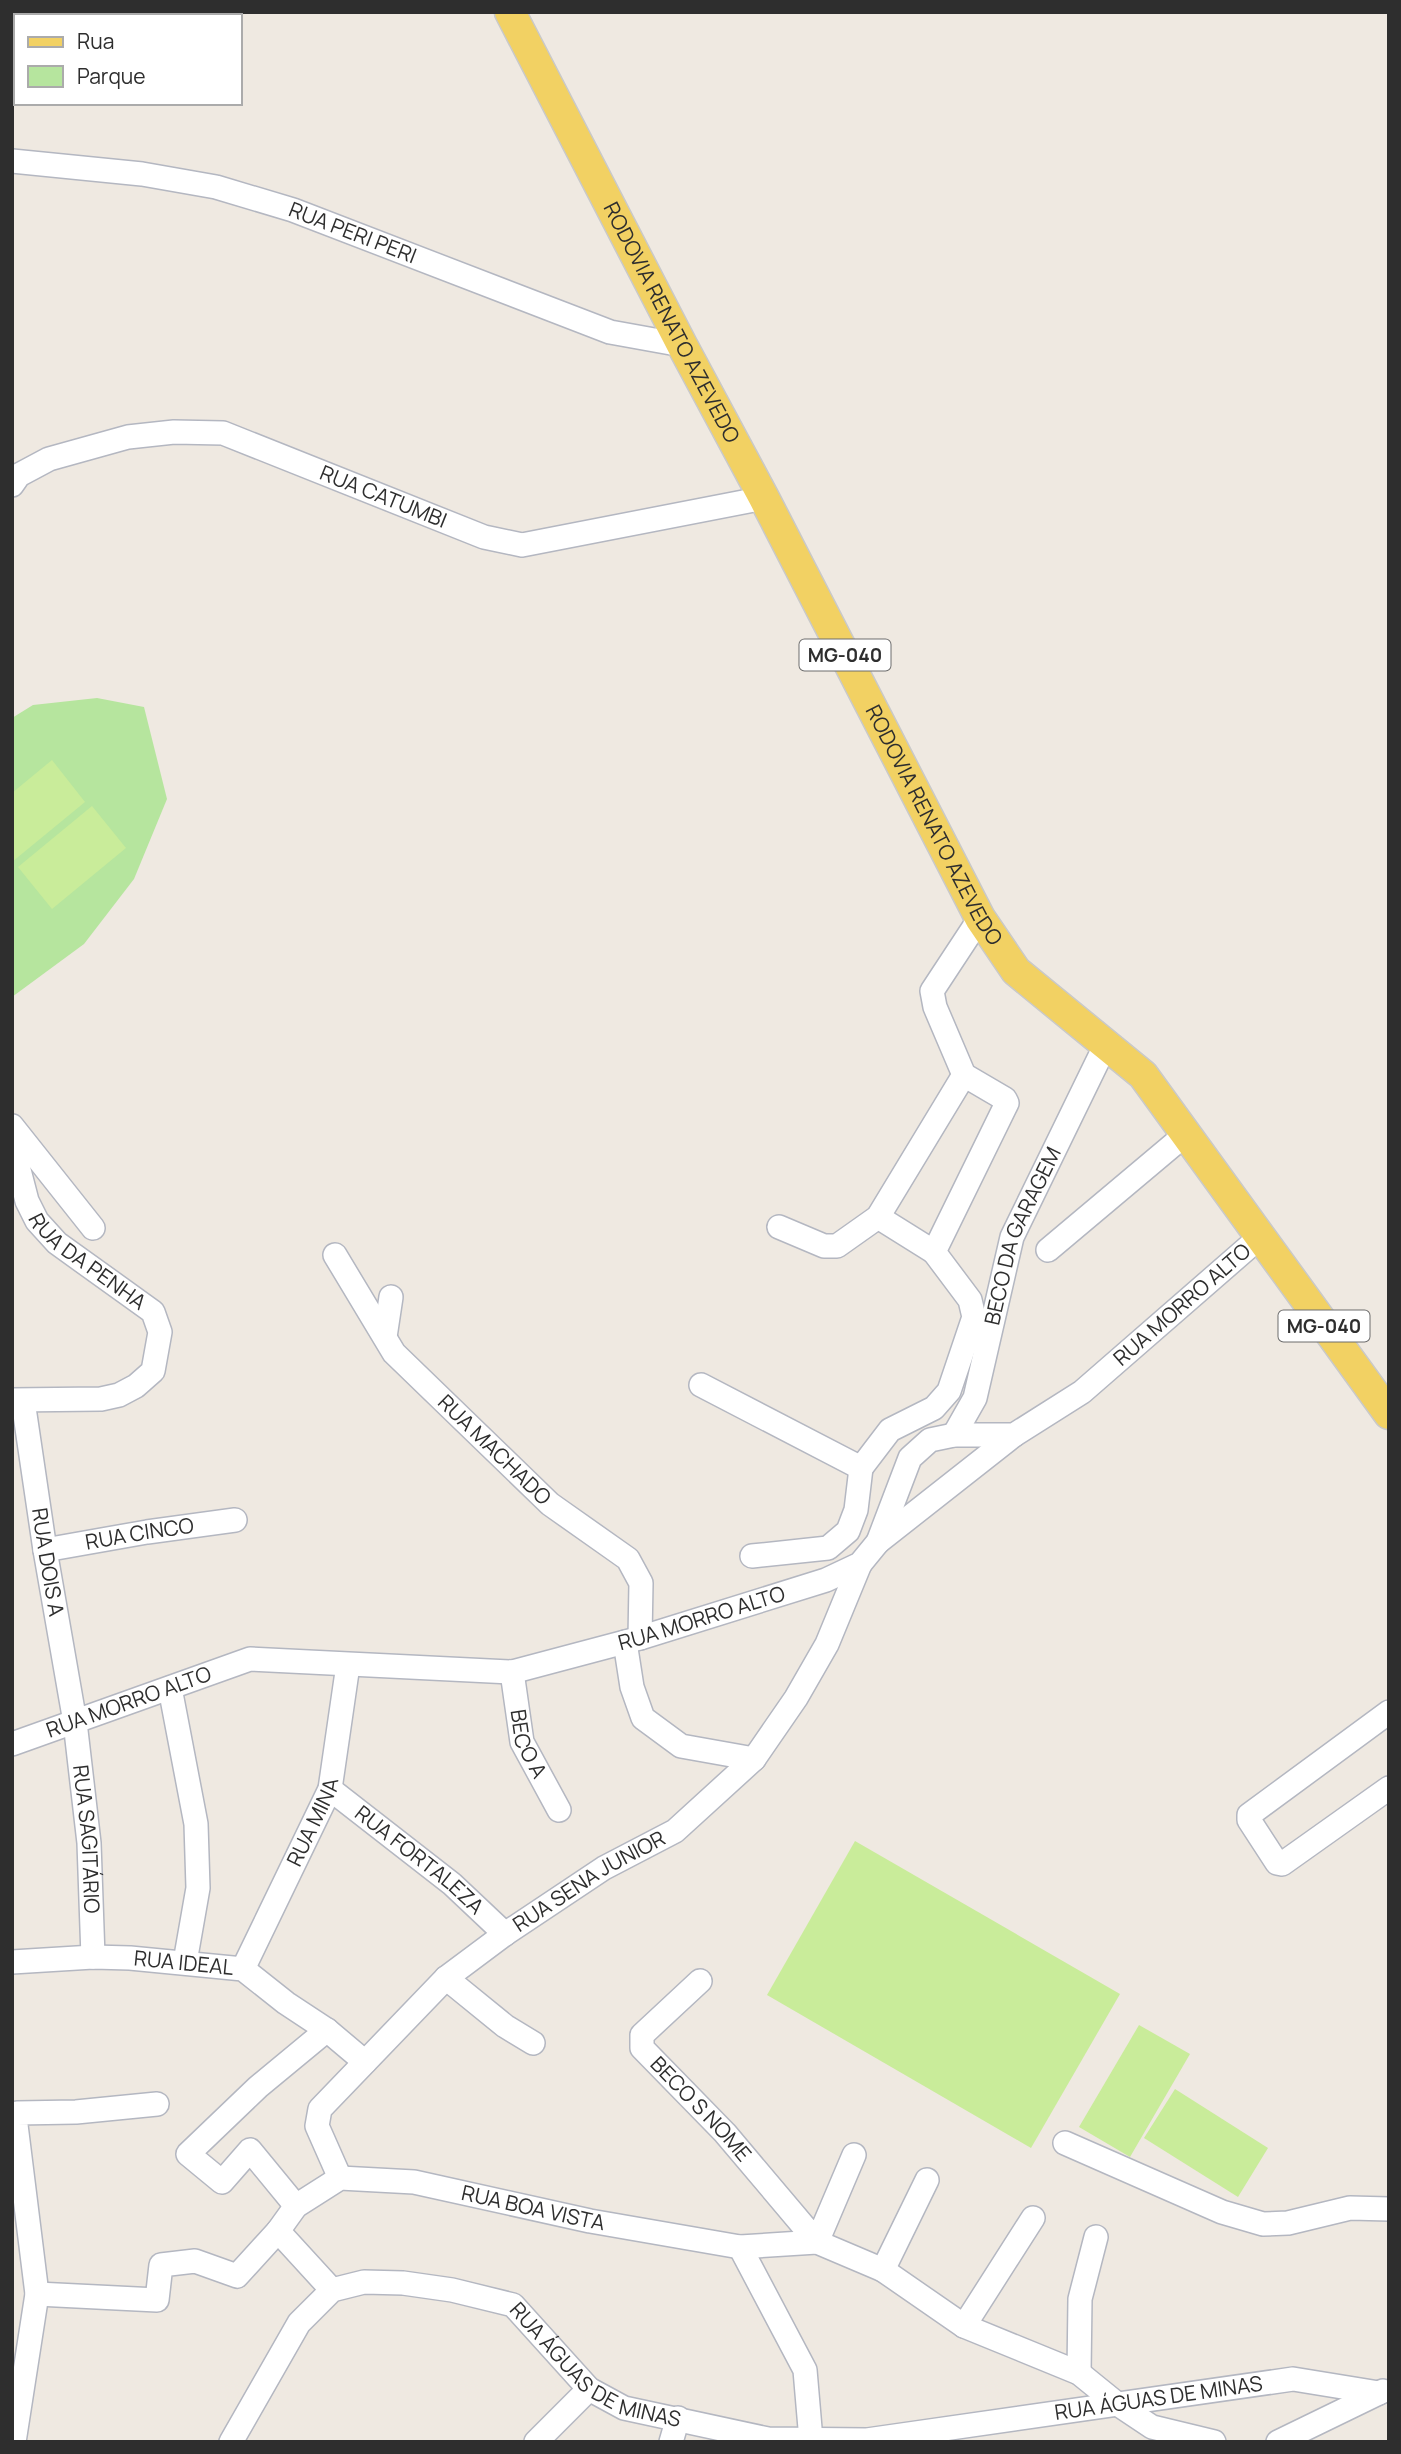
<svg xmlns="http://www.w3.org/2000/svg" width="1401" height="2454" viewBox="0 0 1401 2454" font-family="Manrope,sans-serif">
	<rect width="100%" height="100%" fill="#efe9e1"/>
	<!-- green -->
	<polygon fill="#b6e59e" points="97,698 144,707 167,799 134,879 84,944 12,997 12,718 33,705"/>
	<!-- pitch -->
	<g fill="#c9ec9a">
		<polygon points="52,760 85,802 12,862 12,793"/>
		<polygon points="92,806 126,848 52,909 18,867"/>
		<polygon points="855,1841 1120,1994 1031,2148 767,1995"/>
		<polygon points="1139,2025 1190,2054 1130,2157 1079,2127"/>
		<polygon points="1175,2089 1268,2148 1238,2197 1144,2138"/>
	</g>
	<g fill="none" stroke-linecap="round" stroke-linejoin="round">
		<defs>
			<g id="minor">
				<path id="s1" d="M12 161 142 174 216 187 293 210 610 332 682 345"/>
				<path id="s2" d="M12 485 19 475 49 459 128 437 174 432 223 433 484 537 522 545 764 498"/>
				<polyline points="12,1126 93,1228"/>
				<path id="s3" d="M12 1143 27 1201 37 1221 57 1243 153 1312 160 1332 153 1371 136 1386 119 1395 101 1399 12 1400"/>
				<polyline points="878,1217 934,1252"/>
				<polyline points="779,1227 824,1246 837,1246 878,1217 964,1075"/>
				<polyline points="1048,1250 1186,1134"/>
				<path id="s4" d="M335 1255 394 1353 550 1504 628 1559 641 1583 640 1638"/>
				<polyline points="385,1337 391,1297"/>
				<polyline points="701,1385 861,1468 890,1430 934,1408 949,1391 974,1317 970,1300 934,1252 1007,1103 1005,1099 964,1075 935,1007 932,991 980,918"/>
				<path id="s5" d="M23 1401 45 1550 75 1722 89 1843 93 1957"/>
				<path id="s6" d="M954 1435 975 1398 1012 1237 1106 1044"/>
				<polyline points="878,1542 1014,1435"/>
				<path id="s7" d="M45 1550 147 1532 235 1520"/>
				<polyline points="752,1556 828,1548 848,1531 856,1510 861,1468"/>
				<polyline points="625,1642 632,1687 643,1718 681,1746 754,1759"/>
				<path id="s8" d="M512 1672 522 1742 559 1810"/>
				<polyline points="170,1688 196,1824 198,1888 185,1962"/>
				<polyline points="1389,1712 1249,1815 1249,1820 1277,1863 1282,1864 1389,1788"/>
				<path id="s9" d="M12 1744 250 1659 512 1672 640 1638 826 1580 860 1564 878 1542 910 1458 930 1440 954 1435H1014L1082 1392 1260 1237"/>
				<path id="s10" d="M330 1789 452 1884 505 1934"/>
				<path id="s11" d="M12 1962 93 1957 130 1958 243 1969 286 2003 327 2030 365 2062"/>
				<path id="s12" d="M243 1969 330 1789 348 1665"/>
				<polyline points="446,1978 505,2026 533,2043"/>
				<path id="s13" d="M700 1981 642 2035V2048L725 2133 817 2242 854 2155"/>
				<polyline points="1065,2143 1222,2212 1263,2224 1288,2223 1350,2208 1389,2209"/>
				<path id="s14" d="M340 2178 317 2126 320 2109 446 1978 505 1934 604 1868 675 1831 754 1759 796 1698 827 1644 860 1564"/>
				<polyline points="296,2206 250,2150 222,2182 188,2154 258,2087 327,2030"/>
				<polyline points="740,2247 805,2370 811,2440"/>
				<polyline points="883,2270 927,2180"/>
				<path id="s15" d="M332 2290 278 2231 296 2206 340 2178 414 2182 590 2221 740 2247 817 2242 883 2270 964 2326 1079 2373 1116 2403 1152 2427 1214 2442"/>
				<polyline points="37,2294 157,2300 161,2265 195,2261 237,2276 278,2231"/>
				<polyline points="964,2326 1033,2218"/>
				<polyline points="1079,2373 1080,2299 1096,2237"/>
				<polyline points="14,2442 37,2294 15,2117 17,2113 76,2112 157,2104"/>
				<path id="s16" d="M231 2442 299 2323 332 2290 364 2282 403 2283 452 2290 513 2305 589 2389 624 2408 768 2439 867 2440 1293 2379 1379 2393"/>
				<polyline points="536,2442 589,2389"/>
				<polyline points="671,2442 678,2418"/>
				<polyline points="1278,2442 1383,2391"/>
			</g>
			<g id="major">
				<path id="s17" d="M510 12 682 345 764 498 980 918 1016 971 1143 1075 1389 1414"/>
			</g>
		</defs>
		<!-- minor casing -->
		<use href="#minor" stroke="#b4b7c1" stroke-width="26"/>
		<!-- major casing -->
		<use href="#major" stroke="#c9c9c9" stroke-width="33"/>
		<!-- minor -->
		<use href="#minor" stroke="#fff" stroke-width="23"/>
		<!-- major -->
		<use href="#major" stroke="#f2d163" stroke-width="30"/>
	</g>
	<g text-anchor="middle" stroke-width="5" stroke-linejoin="round" paint-order="stroke">
		<!-- shield labels -->
		<g fill="#fff" stroke="#6d6d6d" stroke-width="2">
			<rect x="799.5" y="639.5" width="91" height="31" rx="5"/>
			<rect x="1278.5" y="1310.5" width="91" height="31" rx="5"/>
		</g>
		<g font-size="19" font-weight="bold" fill="#2e2e2e">
			<text x="845" y="662">MG-040</text>
			<text x="1324" y="1333">MG-040</text>
		</g>
		<!-- street labels -->
		<g font-size="21" fill="#2e2e2e" stroke="#fff">
			<text dy="7" stroke="none"><textPath href="#s1" startOffset="350">RUA PERI PERI</textPath></text>
			<text dy="7" stroke="none"><textPath href="#s17" startOffset="350">RODOVIA RENATO AZEVEDO</textPath></text>
			<text dy="7" stroke="none"><textPath href="#s2" startOffset="396">RUA CATUMBI</textPath></text>
			<text dy="7" stroke="none"><textPath href="#s17" startOffset="917">RODOVIA RENATO AZEVEDO</textPath></text>
			<text dy="7" stroke="none"><textPath href="#s6" startOffset="212">BECO DA GARAGEM</textPath></text>
			<text dy="7" stroke="none"><textPath href="#s3" startOffset="147">RUA DA PENHA</textPath></text>
			<text dy="7" stroke="none"><textPath href="#s9" startOffset="1323">RUA MORRO ALTO</textPath></text>
			<text dy="7" stroke="none"><textPath href="#s4" startOffset="254">RUA MACHADO</textPath></text>
			<text dy="7" stroke="none"><textPath href="#s7" startOffset="96">RUA CINCO</textPath></text>
			<text dy="7" stroke="none"><textPath href="#s5" startOffset="163">RUA DOIS A</textPath></text>
			<text dy="7" stroke="none"><textPath href="#s9" startOffset="712">RUA MORRO ALTO</textPath></text>
			<text dy="7" stroke="none"><textPath href="#s9" startOffset="124">RUA MORRO ALTO</textPath></text>
			<text dy="7" stroke="none"><textPath href="#s8" startOffset="74">BECO A</textPath></text>
			<text dy="7" stroke="none"><textPath href="#s12" startOffset="163">RUA MINA</textPath></text>
			<text dy="7" stroke="none"><textPath href="#s5" startOffset="443">RUA SAGITÁRIO</textPath></text>
			<text dy="7" stroke="none"><textPath href="#s10" startOffset="114">RUA FORTALEZA</textPath></text>
			<text dy="7" stroke="none"><textPath href="#s14" startOffset="429">RUA SENA JUNIOR</textPath></text>
			<text dy="7" stroke="none"><textPath href="#s11" startOffset="172">RUA IDEAL</textPath></text>
			<text dy="7" stroke="none"><textPath href="#s13" startOffset="177">BECO S NOME</textPath></text>
			<text dy="7" stroke="none"><textPath href="#s15" startOffset="359">RUA BOA VISTA</textPath></text>
			<text dy="7" stroke="none"><textPath href="#s16" startOffset="474">RUA ÁGUAS DE MINAS</textPath></text>
			<text dy="7" stroke="none"><textPath href="#s16" startOffset="1062">RUA ÁGUAS DE MINAS</textPath></text>
		</g>
	</g>
	<!-- border -->
	<rect width="1401" height="2454" fill="none" stroke="#2e2e2e" stroke-width="28"/>
	<!-- legend -->
	<rect x="14" y="14" width="228" height="91" fill="#ffffff" stroke="#ababab" stroke-width="2"/>
	<rect x="28" y="37" width="35" height="10" fill="#f2d163" stroke="#ababab" stroke-width="2"/>
	<text x="77" y="49" font-size="21" fill="#2e2e2e">Rua</text>
	<rect x="28" y="66" width="35" height="21" fill="#b6e59e" stroke="#ababab" stroke-width="2"/>
	<text x="77" y="84" font-size="21" fill="#2e2e2e">Parque</text>
</svg>
